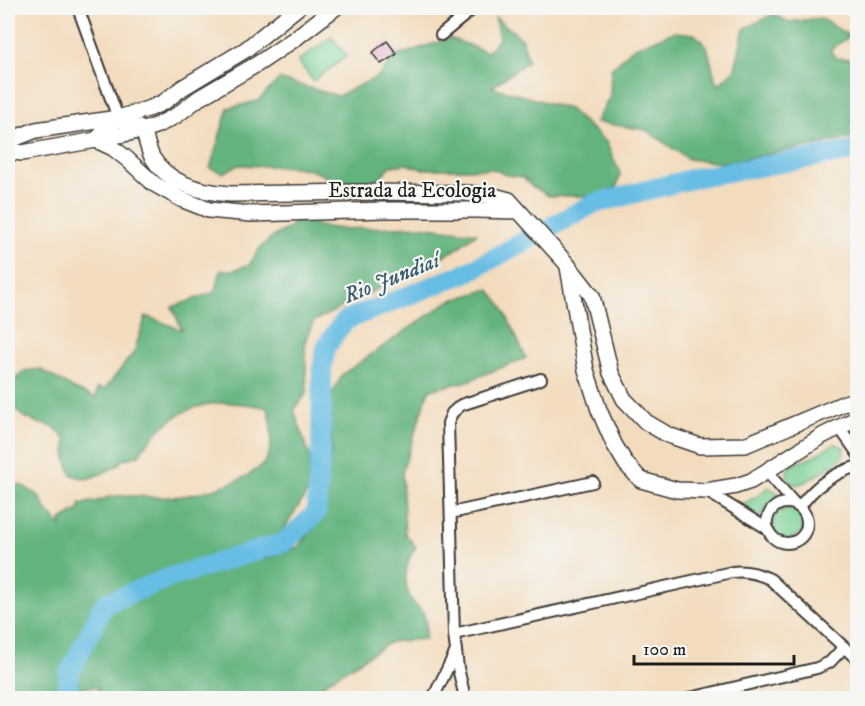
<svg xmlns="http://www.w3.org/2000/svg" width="865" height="706" viewBox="0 0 865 706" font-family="'IM FELL DW Pica',serif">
	<rect width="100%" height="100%" fill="#f6f6f2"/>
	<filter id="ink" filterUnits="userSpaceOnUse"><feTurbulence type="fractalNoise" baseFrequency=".0167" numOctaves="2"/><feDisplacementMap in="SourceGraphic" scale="12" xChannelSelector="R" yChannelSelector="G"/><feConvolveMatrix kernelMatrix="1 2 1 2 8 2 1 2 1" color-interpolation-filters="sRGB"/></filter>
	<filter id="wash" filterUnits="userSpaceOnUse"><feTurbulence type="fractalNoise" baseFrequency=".008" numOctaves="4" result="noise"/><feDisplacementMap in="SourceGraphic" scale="24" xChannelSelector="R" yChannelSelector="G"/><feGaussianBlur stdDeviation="1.35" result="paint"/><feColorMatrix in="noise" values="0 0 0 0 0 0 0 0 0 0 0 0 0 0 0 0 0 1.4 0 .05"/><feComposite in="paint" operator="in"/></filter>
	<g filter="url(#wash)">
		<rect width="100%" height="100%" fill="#f3dcbe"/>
		<!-- green -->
		<g fill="#7ad196" stroke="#4b7659" stroke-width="1.5">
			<polygon points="332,37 347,56 313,81 298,61"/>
			<path d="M836 444 843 447C844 451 845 452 843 456 842 459 810 480 805 482 802 483 799 484 796 485L789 481 787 474 788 468C794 463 801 462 808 459 818 455 825 447 836 444Z"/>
			<polygon points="768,487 779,494 780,496 767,506 760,519 740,505 758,496"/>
			<circle cx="788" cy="524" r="15"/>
		</g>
		<!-- forest -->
		<g fill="#63b37f" stroke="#40684e" stroke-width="1.5">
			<polygon points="773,14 789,22 820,18 850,36 830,50 836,58 857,59 857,137 723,163 688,159 646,130 596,122 610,96 611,69 633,48 674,32 694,34 707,46 717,86 735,69 744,29"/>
			<polygon points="495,17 522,39 528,61 492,87 569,109 606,142 620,173 617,187 595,196 549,196 530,185 523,177 506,175 493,169 421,169 407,164 391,166 378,179 362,182 342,181 327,177 311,170 295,167 238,165 223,173 210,168 228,108 258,101 279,79 338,96 379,76 394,57 450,38 487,52 499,39"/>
			<path d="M300 212 318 226 343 229 419 226 477 233 455 250 314 321 305 342 307 393 294 410 310 457V488L265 559 298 547 320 520 332 448 328 401 343 374 449 301 489 289 502 306 526 358 465 382 429 390 402 472 405 534 416 547C405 561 402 585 412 601 415 606 422 609 424 615 427 622 426 631 425 639L390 642 326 682 314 698H97L98 687 53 690 52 698H15L8 697V616L13 597 14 578 8 543V482L23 486 39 496 48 512 61 526V520L80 509V504C86 503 92 502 98 501 104 499 109 496 116 496 134 495 153 498 171 497 194 497 256 480 267 458 274 444 271 423 268 408 211 395 172 405 139 455L120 461V464L103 473 87 479 72 475 66 459V440L54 427 38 423 22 416 10 403 11 384 24 371 40 369 74 389 96 398 97 388 105 389 134 352 146 316 182 330 172 307 215 292 221 270H234L250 264 260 248 274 236 290 227Z"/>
		</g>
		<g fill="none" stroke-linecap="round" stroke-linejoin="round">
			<!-- river -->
			<polyline stroke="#67bde4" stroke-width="20" points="67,698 68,676 104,604 171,577 285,542 316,513 321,446 322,369 326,348 335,333 346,320 468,272 593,204 699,177 858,150"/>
		</g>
		<g id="blocks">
			<!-- building -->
			<polygon fill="#e5a7ca" points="387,41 397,54 381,64 372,53"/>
		</g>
	</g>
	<g filter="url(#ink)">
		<use href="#blocks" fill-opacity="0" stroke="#3c3934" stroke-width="1.5"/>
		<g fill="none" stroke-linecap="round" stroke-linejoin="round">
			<defs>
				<g id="street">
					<polyline points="78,8 118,118"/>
					<polyline points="441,35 474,8"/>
					<polyline points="839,427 858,454"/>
					<polyline points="767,472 795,504"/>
					<polyline points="706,491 768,529"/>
					<circle cx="787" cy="523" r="20"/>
					<path d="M800 507C814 486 834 473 858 466"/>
					<polyline points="451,513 593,482"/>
					<path d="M454 634 732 572C746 570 757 573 770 579L858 660"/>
					<polyline points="433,698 456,651"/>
					<polyline points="465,698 458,668 454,634 448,423 452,413 461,405 541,379"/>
					<polyline points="690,698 817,668 830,662 844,647"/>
				</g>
				<g id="secondary">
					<path d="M143 130C146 138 148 149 152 157 168 184 201 192 230 194L361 192 466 193 494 196 509 200 567 264 592 296 611 373 624 399 646 422 668 435 700 446 745 445 845 403 858 399"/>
					<polyline points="143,130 118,118 96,140 113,148 127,159 154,184 181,199 209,210 251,214 383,210 476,210 518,211"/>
					<polyline points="8,141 36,130 118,118 151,108 164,102 182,88 245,50 297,8"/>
					<polyline points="8,151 22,153 96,140 143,130 158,125 177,115 199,98 259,63 293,40 335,8"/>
					<polyline points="568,267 586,370 599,410 614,444 626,464 641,480 677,490 706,491 736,486 751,481 822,436 858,418"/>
				</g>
			</defs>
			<!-- street casing -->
			<use href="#street" stroke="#3c3934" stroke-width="14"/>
			<!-- secondary casing -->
			<use href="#secondary" stroke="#3c3934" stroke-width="18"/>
			<!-- street -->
			<use href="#street" stroke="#fff" stroke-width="10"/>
			<!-- secondary -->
			<use href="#secondary" stroke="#fff" stroke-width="15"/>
		</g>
	</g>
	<g text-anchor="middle" stroke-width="4.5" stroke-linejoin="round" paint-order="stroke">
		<!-- street labels -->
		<g font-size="21" fill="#1c1c1c" stroke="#f6f6f2">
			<text x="412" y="197">Estrada da Ecologia</text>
		</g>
		<!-- water labels -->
		<g font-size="22" font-style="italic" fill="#3a5c6c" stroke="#f6f6f2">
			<text transform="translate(391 277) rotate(-22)" y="8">Rio Jundiaí</text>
		</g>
	</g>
	<!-- margin -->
	<rect width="865" height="706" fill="none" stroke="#f6f6f2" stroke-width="30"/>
	<!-- scale -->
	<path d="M634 655v9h160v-9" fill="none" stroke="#1c1c1c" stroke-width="3"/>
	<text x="643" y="655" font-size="18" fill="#1c1c1c" stroke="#f6f6f2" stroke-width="4.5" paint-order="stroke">100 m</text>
</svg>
